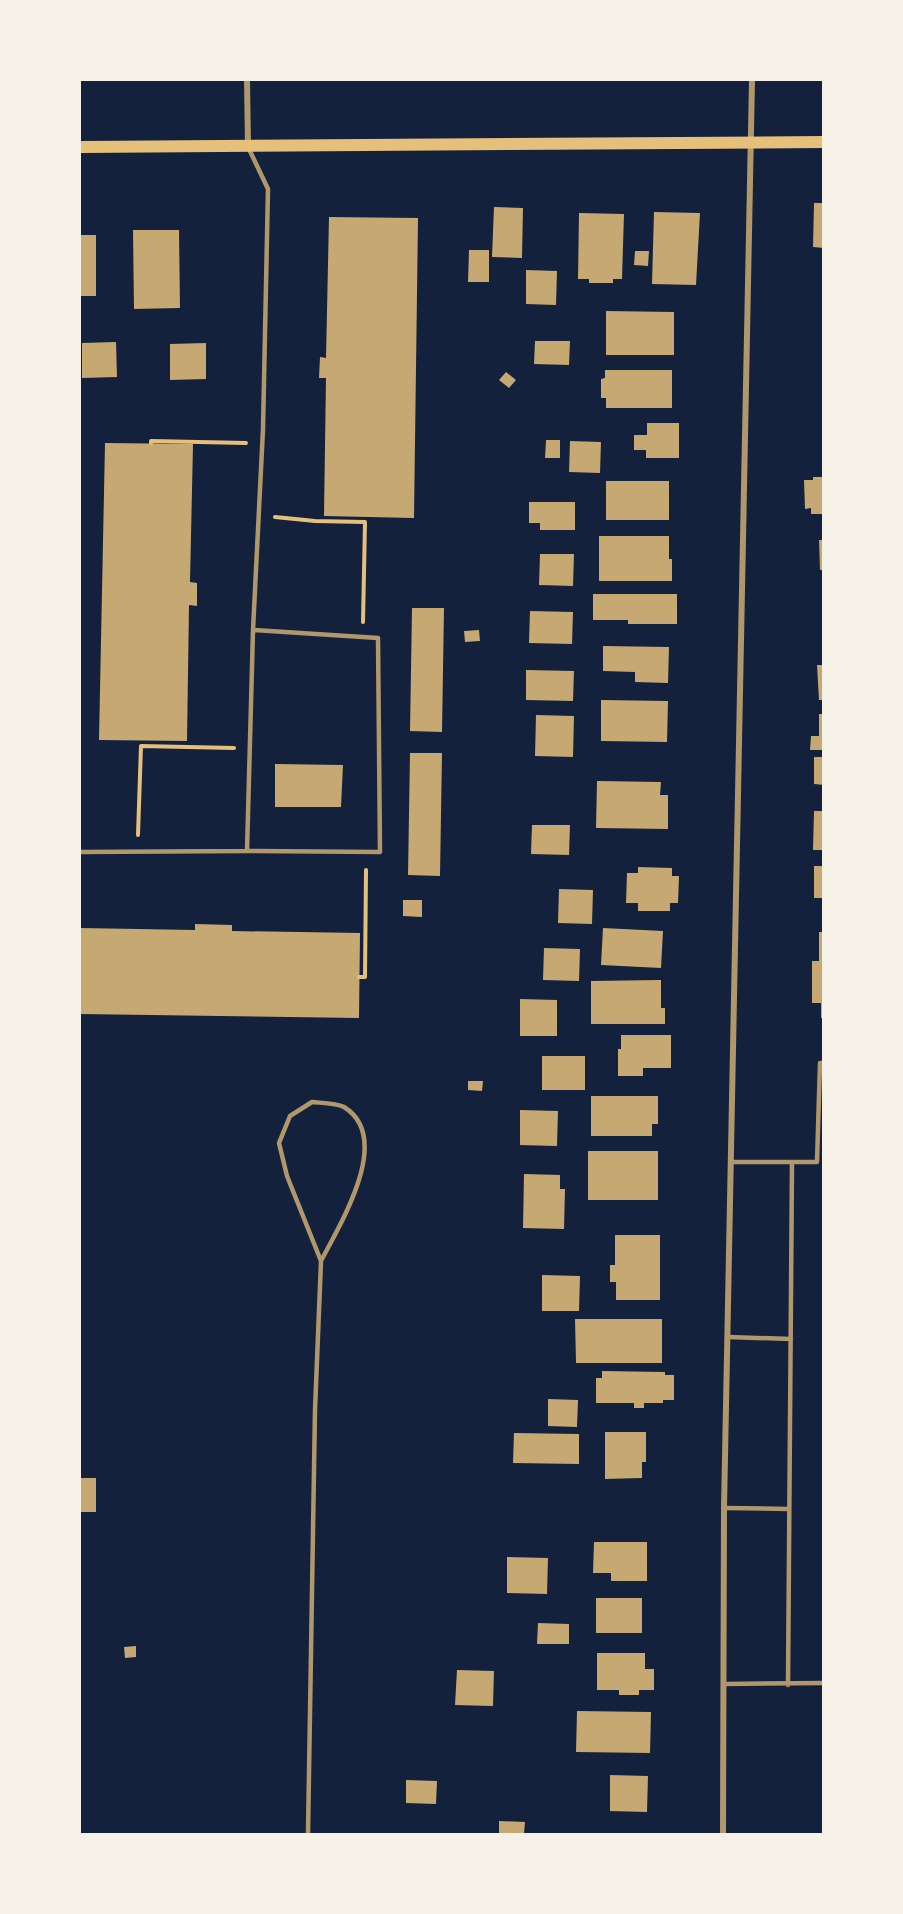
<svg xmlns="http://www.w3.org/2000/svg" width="903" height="1914" font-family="Barlow,sans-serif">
	<rect width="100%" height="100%" fill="#14213d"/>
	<path fill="#c6a872" d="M 814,203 L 824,203 L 824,248 L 813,247 Z
		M 494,207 L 523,208 L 522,258 L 492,257 Z
		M 654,212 L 700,213 L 696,285 L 652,284 Z
		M 579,213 L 624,214 L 622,279 L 613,279 L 613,283 L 589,283 L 589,279 L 578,279 Z
		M 329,217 L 418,218 L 414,518 L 324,516 L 326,378 L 319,378 L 320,357 L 326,358 Z
		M 133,230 L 179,230 L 180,308 L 134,309 Z
		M 80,235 L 96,235 L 96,296 L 80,296 Z
		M 469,250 L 489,250 L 489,282 L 468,282 Z
		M 635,251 L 649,251 L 648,266 L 634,265 Z
		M 526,270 L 557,271 L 556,305 L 526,304 Z
		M 606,311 L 674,312 L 674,355 L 606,355 Z
		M 535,341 L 570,341 L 569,365 L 534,364 Z
		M 116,342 L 117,377 L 82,378 L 82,343 Z
		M 206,343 L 206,379 L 170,380 L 170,344 Z
		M 605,370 L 672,370 L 672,408 L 606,408 L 606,398 L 601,398 L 601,379 L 605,378 Z
		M 506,372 L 516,380 L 509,388 L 499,380 Z
		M 647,423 L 679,423 L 679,458 L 646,458 L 646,450 L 634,450 L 634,435 L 647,435 Z
		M 546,440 L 560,440 L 560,458 L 545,458 Z
		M 570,441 L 601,442 L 600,473 L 569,472 Z
		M 105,443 L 193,444 L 190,582 L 197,583 L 197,606 L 189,605 L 187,741 L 99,740 Z
		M 813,477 L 824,477 L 824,514 L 811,514 L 811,508 L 805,509 L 804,480 L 813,480 Z
		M 606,481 L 669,481 L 669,520 L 606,520 Z
		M 529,502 L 575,502 L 575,530 L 540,530 L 540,523 L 529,523 Z
		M 599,536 L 669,536 L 669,559 L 672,559 L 672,581 L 599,581 Z
		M 819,540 L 824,540 L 824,570 L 820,570 Z
		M 540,554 L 574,554 L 573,586 L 539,585 Z
		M 593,594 L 677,594 L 677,624 L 628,624 L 628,620 L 593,620 Z
		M 412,608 L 444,608 L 442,732 L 410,731 Z
		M 530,611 L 573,612 L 572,644 L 529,643 Z
		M 479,630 L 480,641 L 465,642 L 464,631 Z
		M 603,646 L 669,647 L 668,683 L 635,682 L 635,672 L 603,671 Z
		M 817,665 L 824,665 L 824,700 L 819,700 Z
		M 526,670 L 574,671 L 573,701 L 526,700 Z
		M 601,700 L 668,701 L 667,742 L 601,741 Z
		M 819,714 L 824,714 L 824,750 L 810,750 L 811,736 L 819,736 Z
		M 536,715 L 574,716 L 573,757 L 535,756 Z
		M 410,753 L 442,753 L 440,876 L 408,875 Z
		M 814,757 L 824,757 L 824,785 L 814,784 Z
		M 275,764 L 343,765 L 341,807 L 275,807 Z
		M 597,781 L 661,782 L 660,795 L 668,795 L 668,829 L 596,828 Z
		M 814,811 L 824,811 L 824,850 L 813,850 Z
		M 532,825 L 570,825 L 569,855 L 531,854 Z
		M 814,866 L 824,866 L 824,898 L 814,898 Z
		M 638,867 L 672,868 L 672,876 L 679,876 L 678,903 L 670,903 L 670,911 L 638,911 L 638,903 L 626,903 L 627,873 L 638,873 Z
		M 559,889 L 593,890 L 592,924 L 558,923 Z
		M 403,900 L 422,900 L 422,917 L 403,916 Z
		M 195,924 L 232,925 L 232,931 L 360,933 L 359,1018 L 80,1014 L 80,928 L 195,930 Z
		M 603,928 L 663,931 L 661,968 L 601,965 Z
		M 819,932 L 824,932 L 824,1018 L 821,1018 L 821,1003 L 812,1003 L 812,961 L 819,961 Z
		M 544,948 L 580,949 L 579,981 L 543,980 Z
		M 661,980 L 661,1008 L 665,1008 L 665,1024 L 591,1024 L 591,981 Z
		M 520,999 L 557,1000 L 557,1036 L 520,1036 Z
		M 621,1035 L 671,1035 L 671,1068 L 643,1068 L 643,1076 L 618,1076 L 618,1049 L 621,1049 Z
		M 542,1056 L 585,1056 L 585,1090 L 542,1090 Z
		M 468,1081 L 483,1081 L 482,1091 L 468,1090 Z
		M 591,1096 L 658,1096 L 658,1124 L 652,1124 L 652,1136 L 591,1136 Z
		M 520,1110 L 558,1111 L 557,1146 L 520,1145 Z
		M 588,1151 L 658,1151 L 658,1200 L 588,1200 Z
		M 524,1174 L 560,1175 L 560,1189 L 565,1189 L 564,1229 L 523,1228 Z
		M 615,1235 L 660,1235 L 660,1300 L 616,1300 L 616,1282 L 610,1282 L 610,1265 L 615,1265 Z
		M 542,1275 L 580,1276 L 579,1311 L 542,1311 Z
		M 575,1319 L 662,1319 L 662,1363 L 576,1363 Z
		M 602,1371 L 665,1372 L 665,1375 L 674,1375 L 674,1400 L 663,1400 L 663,1403 L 644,1403 L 644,1408 L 634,1408 L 634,1403 L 596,1403 L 596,1378 L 602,1378 Z
		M 548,1399 L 578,1400 L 577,1427 L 548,1426 Z
		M 605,1432 L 646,1432 L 646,1462 L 642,1462 L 642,1478 L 605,1479 Z
		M 514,1433 L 579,1434 L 579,1464 L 513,1463 Z
		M 80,1478 L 96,1478 L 96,1512 L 80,1512 Z
		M 594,1542 L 647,1542 L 647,1581 L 611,1581 L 611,1573 L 593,1573 Z
		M 507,1557 L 548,1558 L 547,1594 L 507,1593 Z
		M 596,1598 L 642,1598 L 642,1633 L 596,1633 Z
		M 538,1623 L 569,1624 L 569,1644 L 537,1644 Z
		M 136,1646 L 136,1657 L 125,1658 L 124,1647 Z
		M 597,1653 L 645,1653 L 645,1669 L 654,1669 L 654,1690 L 639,1690 L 639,1695 L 619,1695 L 619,1690 L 597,1690 Z
		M 457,1670 L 494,1671 L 493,1706 L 455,1705 Z
		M 577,1711 L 651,1712 L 650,1753 L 576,1752 Z
		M 610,1775 L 648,1776 L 647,1812 L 610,1811 Z
		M 406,1780 L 437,1781 L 436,1804 L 406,1803 Z
		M 499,1821 L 525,1822 L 524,1834 L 499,1834 Z"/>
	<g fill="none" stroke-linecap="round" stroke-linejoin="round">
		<path stroke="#e5c07b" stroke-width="4" d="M 151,443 L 151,441 L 246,443
			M 275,517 L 315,521 L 365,522 L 363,622
			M 138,835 L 141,746 L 234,748
			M 359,977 L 365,977 L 366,870"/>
		<path stroke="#b1986c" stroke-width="4.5" d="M 247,851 L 380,852 L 378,638 L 253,630
			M 80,852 L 247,851 L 253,630 L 263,429 L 268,189 L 249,149
			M 731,1162 L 817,1162 L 820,1063 L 824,1063
			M 728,1337 L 791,1339
			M 724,1508 L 789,1509
			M 724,1684 L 824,1683
			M 788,1685 L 792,1162
			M 308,1834 L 315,1410 L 321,1261 L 287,1176 L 279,1143 L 290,1116 L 312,1102 C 321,1103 336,1103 344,1107 C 394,1138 340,1224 321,1261"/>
		<path stroke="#b1986c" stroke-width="6" d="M 247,80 L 248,146
			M 723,1834 L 724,1508 L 752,80"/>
		<path stroke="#e5c07b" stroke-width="12" d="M 80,147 L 824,142"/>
	</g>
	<rect width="903" height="1914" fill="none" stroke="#f6f1e7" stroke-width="162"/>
</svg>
